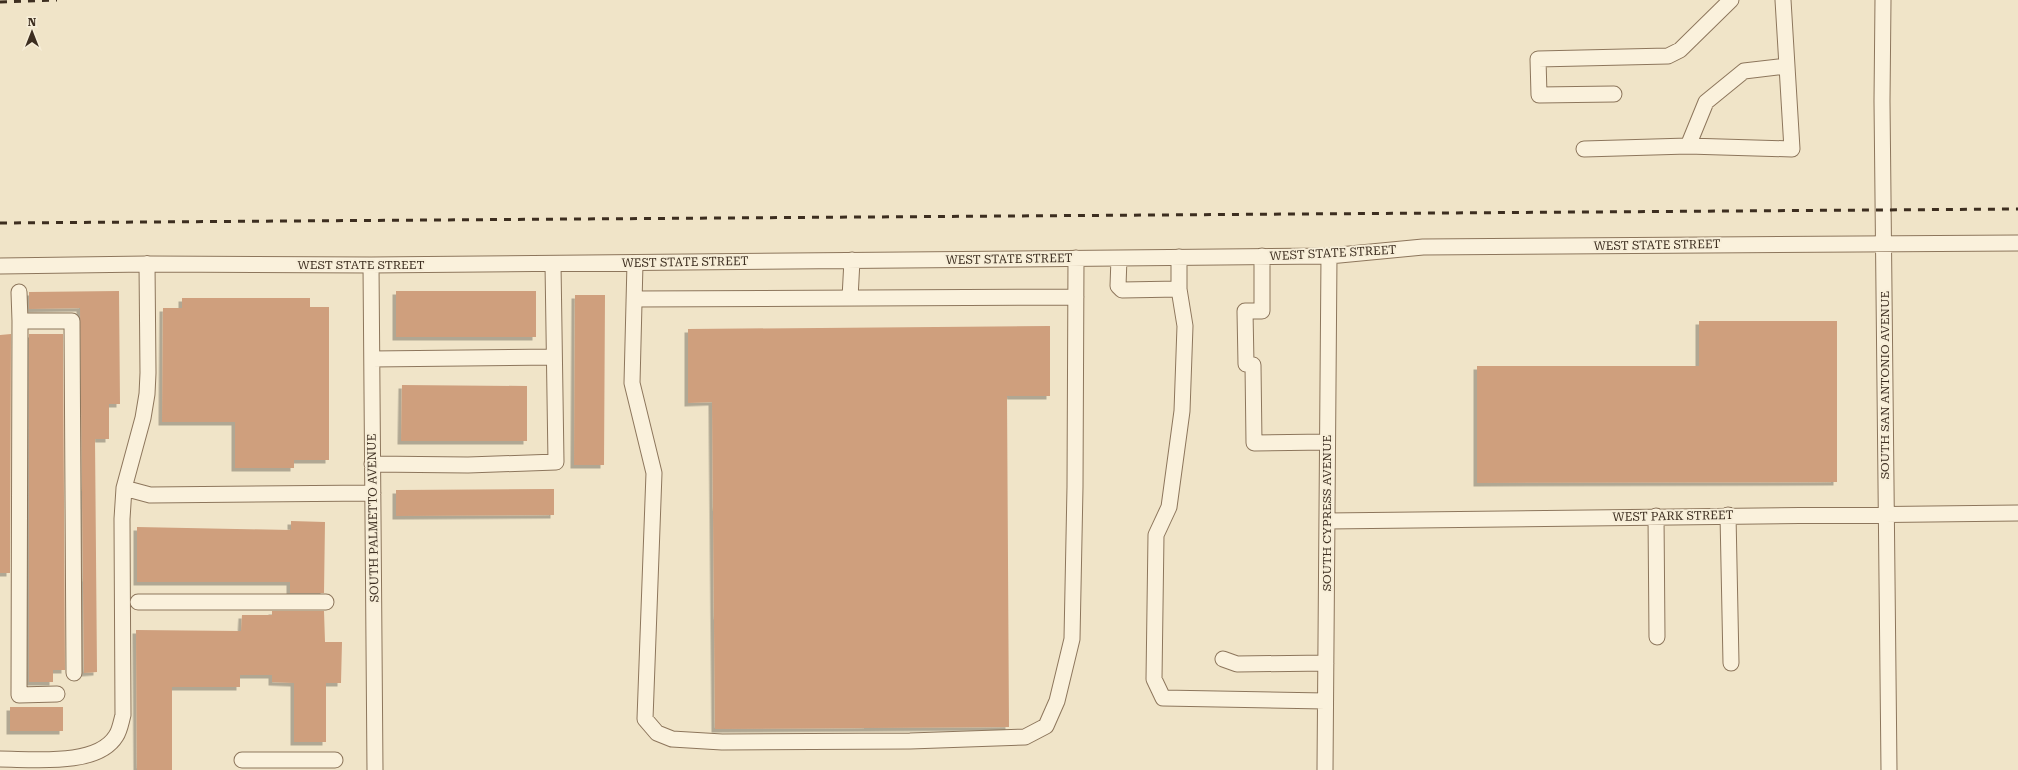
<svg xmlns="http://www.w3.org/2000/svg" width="2018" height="770" font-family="'Roboto Serif',serif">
	<defs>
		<filter id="shadow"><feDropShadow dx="-3.5" dy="3.5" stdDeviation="0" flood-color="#0004"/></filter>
	</defs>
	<rect width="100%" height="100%" fill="#f0e4c8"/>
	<path fill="#cf9f7d" filter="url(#shadow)" d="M 119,291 L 120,404 L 109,404 L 109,439 L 95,439 L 97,672 L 84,673 L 80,308 L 29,309 L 29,292 Z
		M 396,291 L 536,291 L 536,337 L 396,337 Z
		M 575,295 L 605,295 L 604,465 L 574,465 Z
		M 182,298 L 310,298 L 310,307 L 329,307 L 329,460 L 294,460 L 294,468 L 235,468 L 235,422 L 162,422 L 163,308 L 182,308 Z
		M 1699,321 L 1837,321 L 1837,482 L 1477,483 L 1477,366 L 1699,366 Z
		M 1050,326 L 1050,396 L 1007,396 L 1009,727 L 715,729 L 712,402 L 688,403 L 688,329 Z
		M 11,334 L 10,573 L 0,573 L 0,335 Z
		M 29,334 L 63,334 L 65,670 L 53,670 L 53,682 L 29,682 Z
		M 402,385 L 527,386 L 527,441 L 401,441 Z
		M 554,489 L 554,515 L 396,516 L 396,490 Z
		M 291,521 L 325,522 L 324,593 L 290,593 L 290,582 L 137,582 L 137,527 L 291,530 Z
		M 272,611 L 324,611 L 325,642 L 342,642 L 341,683 L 326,683 L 326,742 L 294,742 L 294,683 L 272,682 L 272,675 L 240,675 L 240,687 L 172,687 L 172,770 L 137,770 L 136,630 L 241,631 L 242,615 L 272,615 Z
		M 10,707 L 63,707 L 63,731 L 10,731 Z"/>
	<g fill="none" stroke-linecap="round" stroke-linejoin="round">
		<g stroke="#8d765c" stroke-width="17">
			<path id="minor" d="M 1883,0 L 1882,101 L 1889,770
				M 1614,94 L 1539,95 L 1538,59 L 1668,56 L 1680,50 L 1731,0
				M 1688,146 L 1706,102 L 1744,71 L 1786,66
				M 1584,149 L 1688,146 L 1792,149 L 1783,0
				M 1262,256 L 1262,311 L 1245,311 L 1246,364 L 1253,365 L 1254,443 L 1327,442
				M 1119,258 L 1118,286 L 1122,290 L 1179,289 L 1179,257
				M 635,263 L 632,383 L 654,473 L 645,719 L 657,733 L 672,739 L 722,742 L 910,741 L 1025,737 L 1046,726 L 1057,701 L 1072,639 L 1075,487 L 1076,258
				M 371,265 L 375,770
				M 0,266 L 147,264 L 371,265 L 1329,256 L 1423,247 L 2018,243
				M 1179,289 L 1185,326 L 1182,411 L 1169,507 L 1156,535 L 1154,679 L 1163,698 L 1325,701
				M 19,292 L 20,321
				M 850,298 L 852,260
				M 634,299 L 1076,297
				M 372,359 L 554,357
				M 372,464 L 468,465 L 556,462 L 553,264
				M 124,488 L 150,495 L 373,493
				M 1728,515 L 1731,663
				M 1656,516 L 1657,637
				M 1327,521 L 2018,513
				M 138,602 L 326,602
				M 1223,659 L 1237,664 L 1326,663
				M 57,694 L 19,695 L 20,321 L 72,321 L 74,673
				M 0,759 C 32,759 97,767 116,736 C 120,730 121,722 123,715 L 122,519 L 124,488 L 143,418 L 147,394 L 148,373 L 147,264
				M 242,760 L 335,760
				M 1325,770 L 1329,256"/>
		</g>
		<use href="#minor" stroke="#faf1dc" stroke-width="15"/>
		<path stroke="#3d2e20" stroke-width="3" stroke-dasharray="7 7" stroke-linecap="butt" d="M 0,2 L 57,0
			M 0,223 L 2018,209"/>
	</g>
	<g text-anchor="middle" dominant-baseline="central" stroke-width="4" stroke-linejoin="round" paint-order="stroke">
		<g font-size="12" fill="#3d2e20" stroke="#f7eed8">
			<text transform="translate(1657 245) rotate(-1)">WEST STATE STREET</text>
			<text transform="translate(1333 253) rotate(-3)">WEST STATE STREET</text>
			<text transform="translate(1009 259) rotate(-1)">WEST STATE STREET</text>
			<text transform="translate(685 262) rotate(-1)">WEST STATE STREET</text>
			<text x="361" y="265">WEST STATE STREET</text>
			<text transform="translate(1885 385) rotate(-90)">SOUTH SAN ANTONIO AVENUE</text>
			<text transform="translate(1327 513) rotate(-90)">SOUTH CYPRESS AVENUE</text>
			<text transform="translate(1673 516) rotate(-1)">WEST PARK STREET</text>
			<text transform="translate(373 518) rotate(-91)">SOUTH PALMETTO AVENUE</text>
		</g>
	</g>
	<g transform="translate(32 32)" stroke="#f7eed8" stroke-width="3" paint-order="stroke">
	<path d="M0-3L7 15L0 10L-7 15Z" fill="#3d2e20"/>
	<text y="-6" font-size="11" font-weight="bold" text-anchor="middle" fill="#3d2e20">N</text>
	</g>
</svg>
